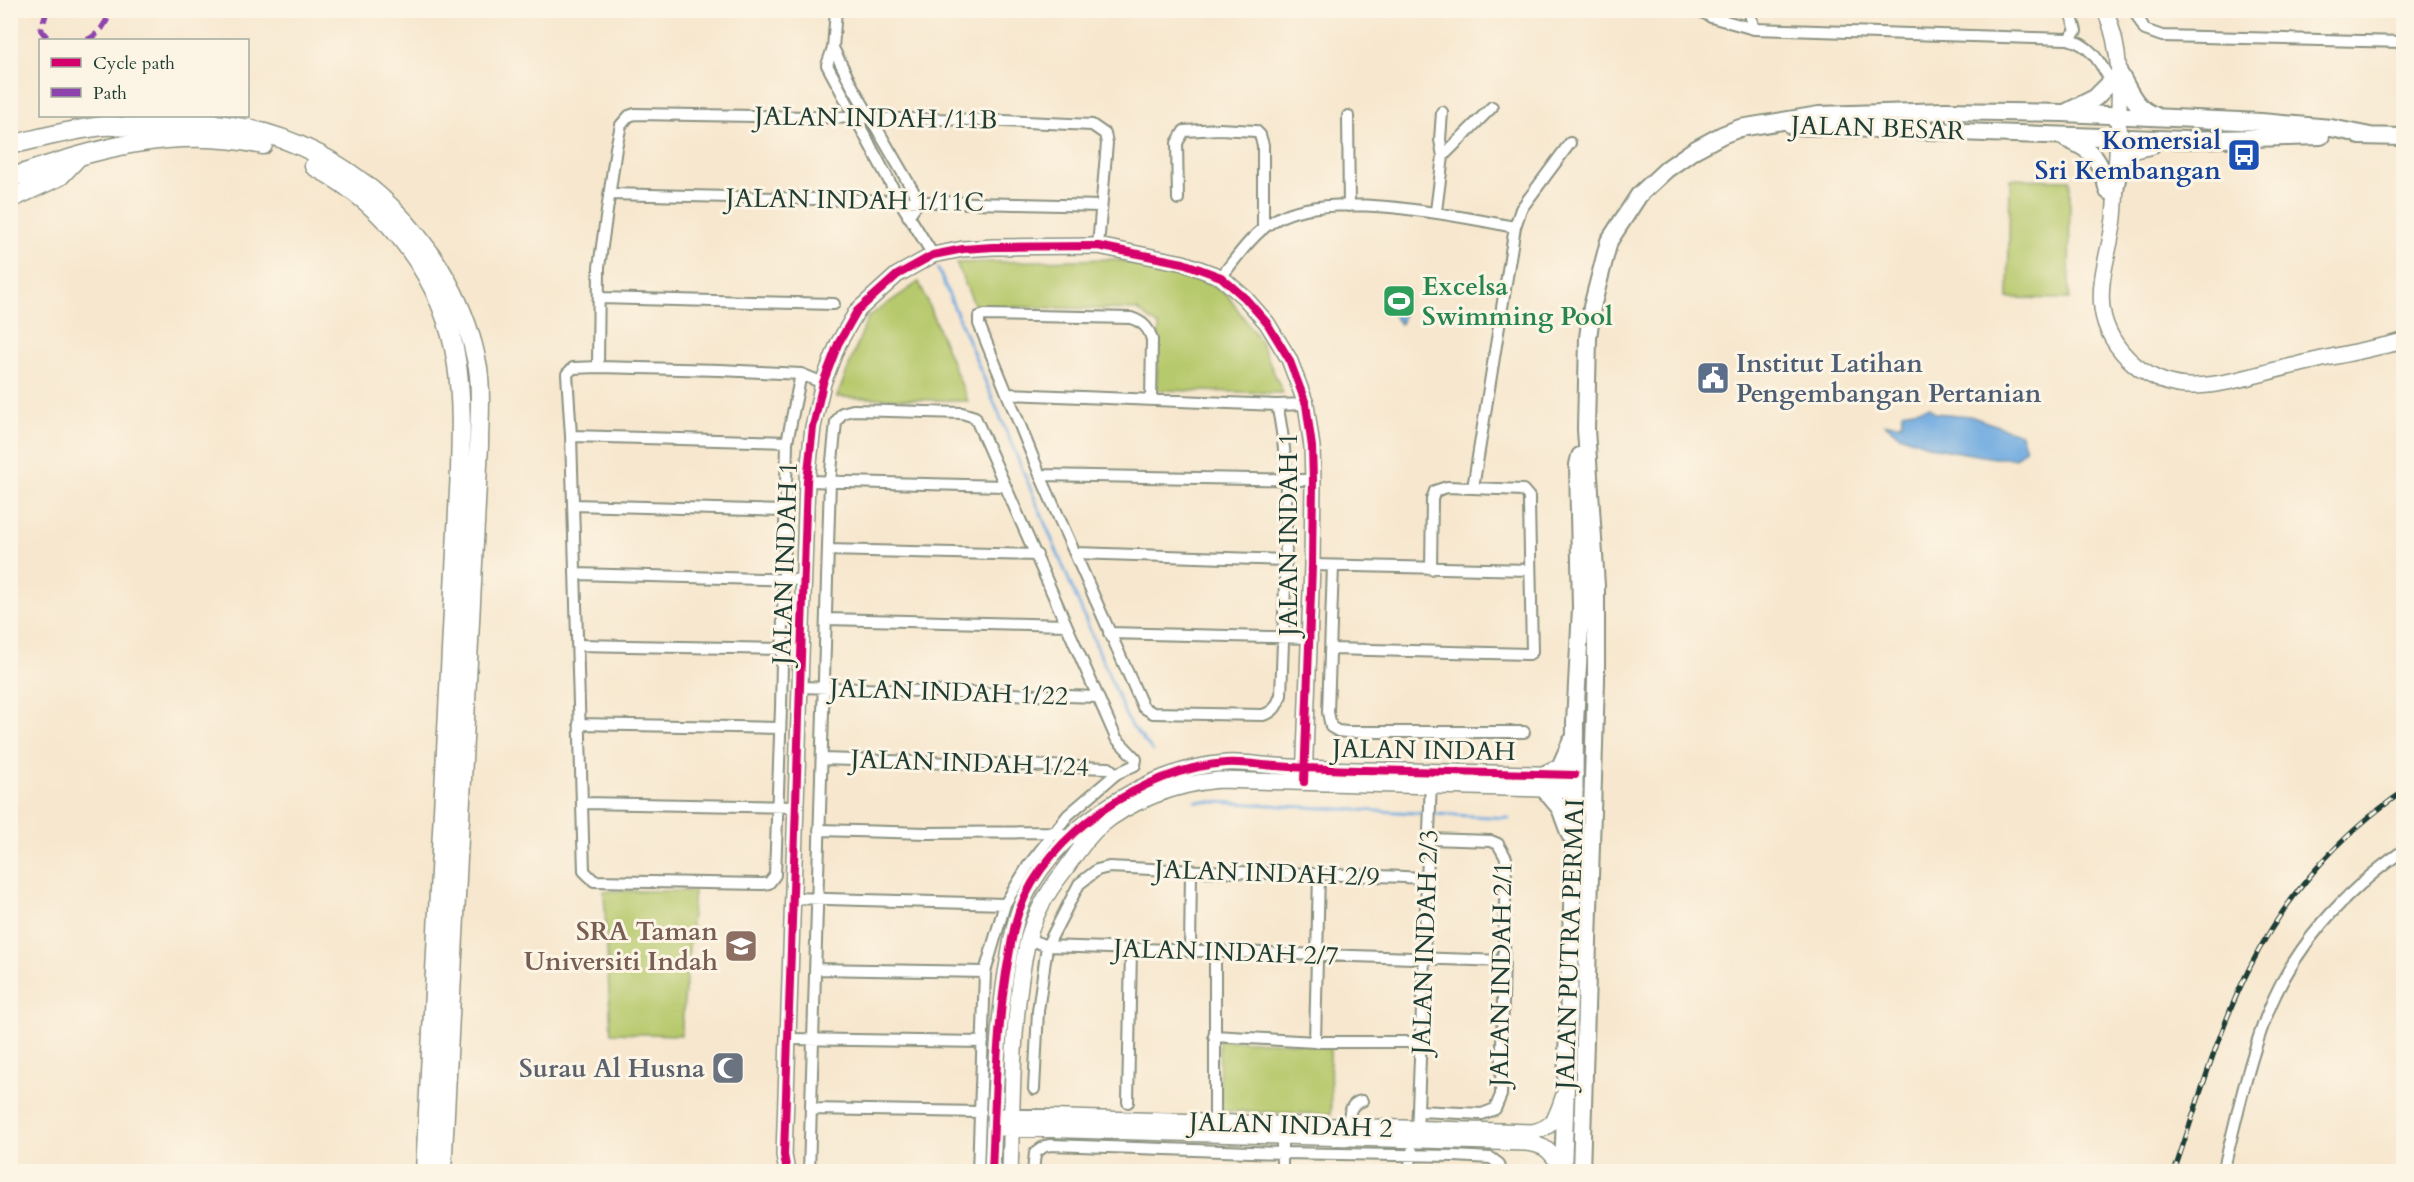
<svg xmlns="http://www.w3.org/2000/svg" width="2414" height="1182" font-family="Cardo,serif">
	<rect width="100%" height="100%" fill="#fcf5e5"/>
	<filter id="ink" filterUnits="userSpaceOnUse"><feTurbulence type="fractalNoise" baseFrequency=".0167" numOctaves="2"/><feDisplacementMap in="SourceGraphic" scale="12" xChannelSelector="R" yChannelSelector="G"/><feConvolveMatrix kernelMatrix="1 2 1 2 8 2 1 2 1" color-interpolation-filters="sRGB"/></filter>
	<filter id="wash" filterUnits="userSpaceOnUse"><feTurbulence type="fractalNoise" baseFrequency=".008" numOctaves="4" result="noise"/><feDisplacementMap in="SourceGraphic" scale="24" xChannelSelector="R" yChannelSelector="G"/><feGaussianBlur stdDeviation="1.35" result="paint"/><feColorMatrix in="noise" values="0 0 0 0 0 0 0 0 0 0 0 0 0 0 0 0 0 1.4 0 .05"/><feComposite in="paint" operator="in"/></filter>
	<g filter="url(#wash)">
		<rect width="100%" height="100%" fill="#f7e7ce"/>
		<path fill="#b7c96d" stroke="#6b8350" stroke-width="1.5" d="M 2010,179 L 2070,180 L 2069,299 L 2008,298 Z
			M 1112,259 L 1187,274 L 1226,293 L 1260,341 L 1283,393 L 1156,390 L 1159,326 L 1137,310 L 975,306 L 956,263 Z
			M 919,282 L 968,401 L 837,397 L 868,317 Z
			M 604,891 L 694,891 L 681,1035 L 611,1033 Z
			M 1219,1040 L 1330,1044 L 1331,1114 L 1220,1111 Z"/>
		<path fill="#6faae0" stroke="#47748a" stroke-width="1.5" d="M 1394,288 L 1408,290 L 1402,322 L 1400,324 L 1391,312 Z
			M 1929,407 L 1935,413 L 1970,416 L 2021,434 L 2026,448 L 2015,458 L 1994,458 L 1936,448 L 1899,435 L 1885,424 L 1902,424 L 1903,412 Z"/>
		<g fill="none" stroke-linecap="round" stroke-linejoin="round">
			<path stroke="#6faae0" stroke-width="3" d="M 938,269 L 1129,723 L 1153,751
				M 1195,801 L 1509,818"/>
		</g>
	</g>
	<g filter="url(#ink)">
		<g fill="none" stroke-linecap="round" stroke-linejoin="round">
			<g stroke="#8b9281" stroke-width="14">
				<path id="street" d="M 836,10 L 833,48 L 827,65 L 901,203 L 933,255
					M 1699,10 L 1711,17 L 1754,29 L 2068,39 C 2090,45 2098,59 2109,78
					M 1749,10 L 1754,29
					M 2134,10 L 2145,30 L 2162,36 L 2404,42
					M 2068,39 L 2076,31 L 2070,10
					M 833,48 L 851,84 L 919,201 L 908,216
					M 1348,116 L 1349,206
					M 1443,156 L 1492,107
					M 609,194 L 1101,206
					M 1178,199 L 1177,143 L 1184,131 L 1219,129 L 1256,131 L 1260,135 L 1263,145 L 1263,229
					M 1436,211 L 1443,156 L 1440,140 L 1442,112
					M 1221,277 C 1237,257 1253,233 1275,220 C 1326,188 1457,216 1515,227
					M 599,298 L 834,304
					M 598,367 L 599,267 L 616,148 L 621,125 L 629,116 L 635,114 L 982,120 L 1092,125 L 1105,134 L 1107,143 L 1098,246
					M 801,374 L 787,442 L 781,708 L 775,875 L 769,883 L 763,884 L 594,881 L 584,871 L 571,436 L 567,374 L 573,368 L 598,367 L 720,370 L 801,374 L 823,383
					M 1008,394 L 1277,405 L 1306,404
					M 1151,399 L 1152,340 C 1149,328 1143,322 1131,318 L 985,315 L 979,317 L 979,324 L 1040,475 L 1143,707 L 1153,713 L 1263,715 C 1274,712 1277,706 1281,695 C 1283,644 1285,594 1286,543 C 1286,494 1288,453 1277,405
					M 571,436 L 787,442
					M 1040,475 L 1313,480
					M 807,481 L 1004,486
					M 1473,488 L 1515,227 L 1521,209 L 1570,143
					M 573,505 L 785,511
					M 828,550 L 1037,555
					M 1076,553 L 1285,560
					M 1312,565 L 1530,570
					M 1333,566 L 1328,712 L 1331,727 L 1338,731 L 1347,732 L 1524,732
					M 575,574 L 804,580
					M 827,619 L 1066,625
					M 1109,633 L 1309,638
					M 577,645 L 782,649
					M 1331,649 L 1529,654 L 1532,652 L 1529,503 L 1529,497 L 1523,490 L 1447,487 L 1435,491 L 1432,499 L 1431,569
					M 801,687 L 1097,697
					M 579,724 L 780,728
					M 822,759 L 1109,768 L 1116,774
					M 582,803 L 796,807
					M 819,830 L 927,833 L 1054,832 L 1075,839
					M 792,898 L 1005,904
					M 1028,939 L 1047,946 L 1504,961
					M 1190,952 L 1191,872
					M 1215,952 L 1215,1128
					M 815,969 L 985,972
					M 1214,1036 L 1315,1042 L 1422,1042
					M 789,1039 L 983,1042
					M 1315,1042 L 1319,873
					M 1034,1089 L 1038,1011 L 1047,946 L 1079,884 L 1097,870 L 1109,867 C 1214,873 1320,873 1426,878
					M 1128,1102 L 1131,950
					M 811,1109 L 981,1112
					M 1419,1111 L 1482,1114 L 1495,1109 L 1501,1095 L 1506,858 L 1498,844 L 1491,841 L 1429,839
					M 1348,1127 C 1349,1116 1349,1103 1362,1101
					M 1282,1130 L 1282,1172
					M 1417,1134 L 1431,781
					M 809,1172 L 830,481 L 836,422 L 842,413 L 853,410 L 962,413 L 975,417 L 1116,738 L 1136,759 L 1135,765 L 1116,774 L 1068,815 L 1028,866 L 1005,904 L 985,972 L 978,1172
					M 1033,1172 L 1035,1153 L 1045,1146 L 1051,1145 L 1282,1153 L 1454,1156 L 1491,1158 L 1499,1164 L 1501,1172
					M 1409,1172 L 1412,1151
					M 2223,1172 C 2236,1120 2247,1067 2266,1017 C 2292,948 2344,892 2404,850"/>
			</g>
			<g stroke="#8b9281" stroke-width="18">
				<path id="secondary" d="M 2105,10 C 2125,55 2119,107 2117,154 C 2116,175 2116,197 2114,218 C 2111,248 2098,277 2102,308 C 2107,351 2151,388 2194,386 C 2229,385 2263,372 2297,365 C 2332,356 2368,350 2404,341
					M 1004,1116 L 1532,1132 C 1556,1127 1556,1116 1564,1095
					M 1003,1128 L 1526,1143 C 1548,1145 1551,1153 1563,1170
					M 787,1172 L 784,1155 L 807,481 L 813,427 L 823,383 L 838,344 L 857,311 L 897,275 L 933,255 L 963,249 L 993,247 L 1098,246 L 1183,263 L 1221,277 L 1245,298 L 1267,323 L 1289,359 L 1306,404 L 1312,447 L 1313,480 L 1312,565 L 1304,782
					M 992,1172 C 995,1105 996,1039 1006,973 C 1010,952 1012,931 1019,911 C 1046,834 1146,768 1226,763 C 1243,762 1260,765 1276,766 C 1306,768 1336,770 1366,770 C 1436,772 1505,773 1575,775
					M 1010,1172 C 1013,1095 1011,1015 1028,940 C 1034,915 1048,891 1064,871 C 1074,857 1085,840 1098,828 C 1130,800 1177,784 1219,780 L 1575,790"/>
			</g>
			<g stroke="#8b9281" stroke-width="20">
				<path id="primary" d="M 2119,73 C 2130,91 2134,108 2156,116
					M 2067,112 L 2095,98 L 2109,84
					M 1792,126 L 2185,140 L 2321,136
					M 2359,136 L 2404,137
					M 2066,139 C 2095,150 2101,162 2108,191
					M 2115,190 C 2122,156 2115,152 2151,146
					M 1545,774 L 1560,767 L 1571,742
					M 1544,789 L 1560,808 L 1570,835
					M 1563,1172 L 1574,850 L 1575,723 L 1581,608 L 1578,465 L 1580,456
					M 1581,1172 L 1596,680 L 1596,586 L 1586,429 L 1588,338 L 1592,307 L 1609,241 L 1639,195 L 1667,169 L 1694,150 L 1722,135 L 1740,128 L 1819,115 L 1946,111 L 2063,113 L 2261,122 L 2331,128 L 2370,136"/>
			</g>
			<g stroke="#8b9281" stroke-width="21">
				<path id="highway" d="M 10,145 C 41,138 73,129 104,126 C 116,125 128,128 140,127 C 171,124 200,121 231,126 C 352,143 457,248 478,368 C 482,393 479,420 479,445 L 442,1172
					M 314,166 C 389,206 445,280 457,365 C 462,400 461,435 460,470 L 425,1172
					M 10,178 C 93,149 176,125 263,145
					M 10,199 L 60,176 L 78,157"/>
			</g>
			<use href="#street" stroke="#fff" stroke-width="10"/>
			<use href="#secondary" stroke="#fff" stroke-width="15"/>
			<use href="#primary" stroke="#fff" stroke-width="16"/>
			<use href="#highway" stroke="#fff" stroke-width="18"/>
			<g stroke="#1f3d34" stroke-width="5">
				<path id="rail" d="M 2174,1172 C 2198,1103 2217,1032 2250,967 C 2285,897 2339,835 2404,791"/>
			</g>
			<use href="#rail" stroke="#fcf5e5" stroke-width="3" stroke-dasharray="9" stroke-linecap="butt"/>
			<path stroke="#8e44ad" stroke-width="6" stroke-dasharray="12 6" stroke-linecap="butt" d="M 47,10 L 41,30 L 49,40
				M 87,40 C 100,35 106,22 112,10"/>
			<g stroke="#fcf5e5" stroke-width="11">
				<path id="cycleway" d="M 787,1172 L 784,1155 L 807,481 L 813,427 L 823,383 L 838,344 L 857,311 L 897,275 L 933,255 L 963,249 L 993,247 L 1098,246 L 1183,263 L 1221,277 L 1245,298 L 1267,323 L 1289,359 L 1306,404 L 1312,447 L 1313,480 L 1312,565 L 1304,782
					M 992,1172 C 995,1105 996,1039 1006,973 C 1010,952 1012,931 1019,911 C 1046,834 1146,768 1226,763 C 1243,762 1260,765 1276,766 C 1306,768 1336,770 1366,770 C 1436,772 1505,773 1575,775"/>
			</g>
			<use href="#cycleway" stroke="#d6006c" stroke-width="8"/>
		</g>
	</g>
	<defs>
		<g id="bus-square" transform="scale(1.725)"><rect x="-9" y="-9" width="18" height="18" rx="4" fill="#1a4fb4" stroke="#fcf5e5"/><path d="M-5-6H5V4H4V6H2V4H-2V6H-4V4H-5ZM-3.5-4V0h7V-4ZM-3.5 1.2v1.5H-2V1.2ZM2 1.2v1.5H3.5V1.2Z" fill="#fff"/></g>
		<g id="stadium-square" transform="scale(1.725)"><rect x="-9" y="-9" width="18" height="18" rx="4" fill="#2e9e5b" stroke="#fcf5e5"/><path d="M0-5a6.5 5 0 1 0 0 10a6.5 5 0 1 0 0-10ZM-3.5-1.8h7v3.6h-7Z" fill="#fff"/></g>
		<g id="civic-square" transform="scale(1.725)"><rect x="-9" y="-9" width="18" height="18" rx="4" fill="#5c6f8a" stroke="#fcf5e5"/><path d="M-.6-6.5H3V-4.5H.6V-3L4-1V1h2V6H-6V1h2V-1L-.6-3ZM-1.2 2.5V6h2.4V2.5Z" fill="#fff"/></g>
		<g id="school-square" transform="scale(1.725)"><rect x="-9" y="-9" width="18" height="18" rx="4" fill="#8d6e63" stroke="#fcf5e5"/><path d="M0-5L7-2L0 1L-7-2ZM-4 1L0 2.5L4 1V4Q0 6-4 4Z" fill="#fff"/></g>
		<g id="mosque-square" transform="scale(1.725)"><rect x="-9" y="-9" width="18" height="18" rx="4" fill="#6b7280" stroke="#fcf5e5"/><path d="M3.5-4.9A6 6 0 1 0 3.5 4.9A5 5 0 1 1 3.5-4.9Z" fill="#fff"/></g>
	</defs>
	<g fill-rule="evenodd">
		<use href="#bus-square" x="2244" y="155"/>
		<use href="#stadium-square" x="1399" y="301"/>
		<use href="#civic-square" x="1713" y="378"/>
		<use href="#school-square" x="741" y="946"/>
		<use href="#mosque-square" x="728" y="1068"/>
	</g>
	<g text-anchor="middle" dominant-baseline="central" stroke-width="6" stroke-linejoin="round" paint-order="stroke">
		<g font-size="26" fill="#1f3d34" stroke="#fcf5e5">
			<text transform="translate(876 118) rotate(1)">JALAN INDAH /11B</text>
			<text transform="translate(1878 128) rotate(2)">JALAN BESAR</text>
			<text transform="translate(855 200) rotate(1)">JALAN INDAH 1/11C</text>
			<text transform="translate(1288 534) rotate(-90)">JALAN INDAH 1</text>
			<text transform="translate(785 563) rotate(-88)">JALAN INDAH 1</text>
			<text transform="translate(949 692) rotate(2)">JALAN INDAH 1/22</text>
			<text transform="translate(1424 750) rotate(1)">JALAN INDAH</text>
			<text transform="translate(970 763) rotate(2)">JALAN INDAH 1/24</text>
			<text transform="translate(1267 873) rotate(2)">JALAN INDAH 2/9</text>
			<text transform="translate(1425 942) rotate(-88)">JALAN INDAH 2/3</text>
			<text transform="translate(1570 944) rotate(-88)">JALAN PUTRA PERMAI</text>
			<text transform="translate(1226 952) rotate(2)">JALAN INDAH 2/7</text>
			<text transform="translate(1501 974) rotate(-89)">JALAN INDAH 2/1</text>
			<text transform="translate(1291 1125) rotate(2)">JALAN INDAH 2</text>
		</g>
		<g font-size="26" font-weight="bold" fill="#164399" stroke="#fcf5e5" text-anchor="end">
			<text x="2221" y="140">Komersial<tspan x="2221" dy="30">Sri Kembangan</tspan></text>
		</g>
		<g font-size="26" font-weight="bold" fill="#27864d" stroke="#fcf5e5" text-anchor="start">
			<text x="1422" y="286">Excelsa<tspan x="1422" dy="30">Swimming Pool</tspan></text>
		</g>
		<g font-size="26" font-weight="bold" fill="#4e5e75" stroke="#fcf5e5" text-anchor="start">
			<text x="1736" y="363">Institut Latihan<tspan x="1736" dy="30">Pengembangan Pertanian</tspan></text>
		</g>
		<g font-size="26" font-weight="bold" fill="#785e54" stroke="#fcf5e5" text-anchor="end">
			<text x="718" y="931">SRA Taman<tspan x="718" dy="30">Universiti Indah</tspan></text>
		</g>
		<g font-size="26" font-weight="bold" fill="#5b616d" stroke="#fcf5e5" text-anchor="end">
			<text x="705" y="1068">Surau Al Husna</text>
		</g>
	</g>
	<rect width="2414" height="1182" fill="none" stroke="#fcf5e5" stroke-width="36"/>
	<rect x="39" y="39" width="210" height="78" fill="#fcf5e5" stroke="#a4ab9e" stroke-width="1.5"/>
	<rect x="51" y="58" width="30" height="9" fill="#d6006c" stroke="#a4ab9e" stroke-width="1.5"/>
	<text x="93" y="69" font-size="18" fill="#1f3d34">Cycle path</text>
	<rect x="51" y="88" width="30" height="9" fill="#8e44ad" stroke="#a4ab9e" stroke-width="1.5"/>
	<text x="93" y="99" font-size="18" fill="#1f3d34">Path</text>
</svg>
